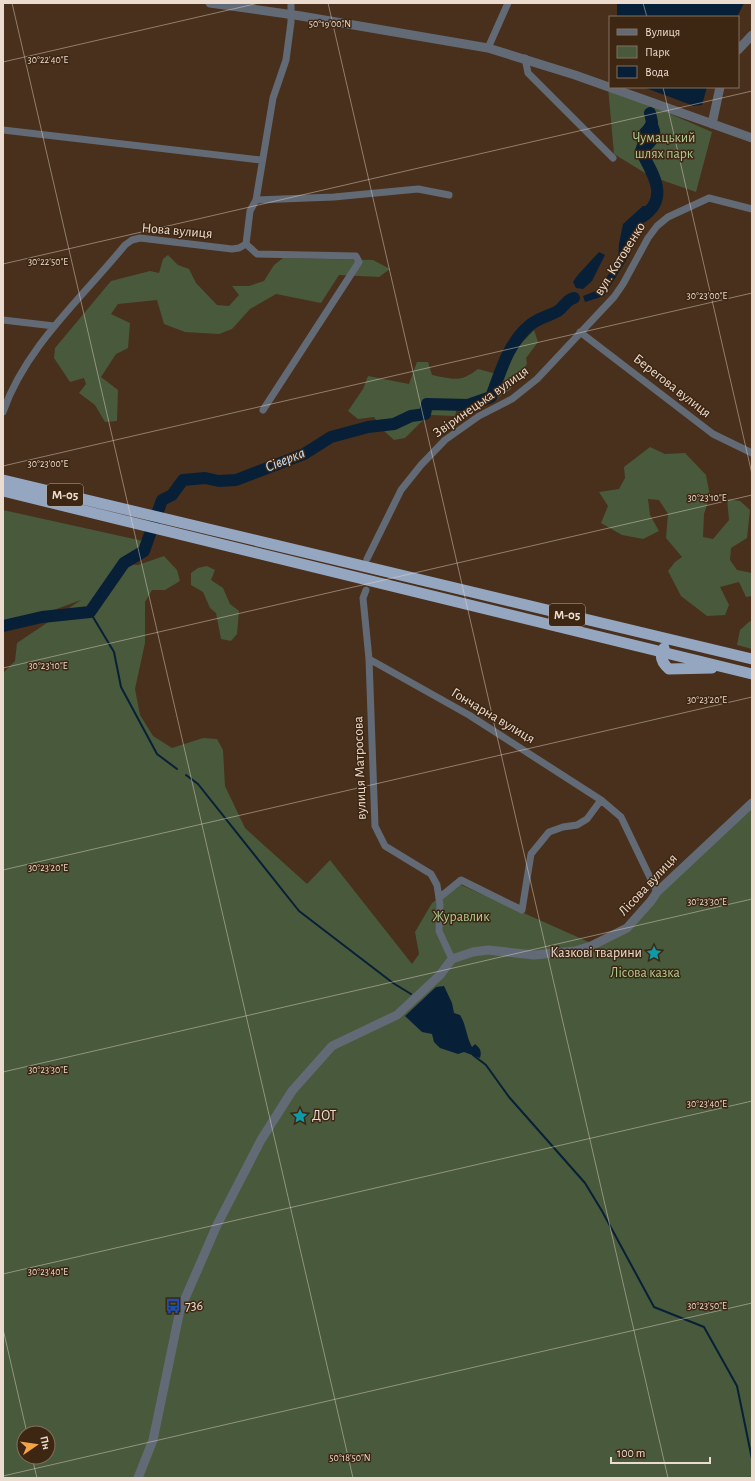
<svg xmlns="http://www.w3.org/2000/svg" width="755" height="1481" font-family="'Alegreya Sans',sans-serif">
	<rect width="100%" height="100%" fill="#48301c"/>
	<path fill="#49593c" fill-rule="evenodd" d="M 608,87 L 712,132 L 696,192 L 650,176 L 614,154 Z
		M 168,255 L 178,265 L 189,269 L 196,283 L 217,305 L 229,306 L 239,295 L 232,286 L 249,286 L 264,281 L 274,265 L 283,258 L 373,260 L 390,269 L 379,277 L 339,275 L 321,303 L 276,294 L 250,309 L 232,329 L 219,334 L 185,332 L 164,324 L 157,300 L 118,304 L 111,314 L 130,323 L 128,348 L 116,354 L 101,377 L 118,390 L 117,421 L 105,422 L 95,405 L 79,393 L 86,384 L 84,378 L 70,382 L 54,358 L 55,348 L 111,281 L 150,271 L 159,273 L 163,259 Z
		M 534,330 L 538,342 L 526,358 L 527,364 L 515,380 L 511,389 L 497,398 L 476,407 L 457,408 L 455,416 L 431,415 L 420,423 L 405,438 L 394,440 L 383,430 L 374,417 L 358,419 L 348,411 L 363,389 L 368,376 L 409,384 L 417,362 L 428,362 L 432,375 C 453,379 460,383 478,369 L 493,373 L 507,368 L 517,348 Z
		M 650,447 L 665,454 L 685,453 L 706,475 L 710,496 L 704,514 L 703,537 L 713,539 L 729,520 L 727,499 L 740,501 L 750,510 L 747,538 L 731,548 L 730,560 L 737,570 L 752,573 L 752,596 L 746,597 L 739,582 L 720,587 L 729,605 L 725,615 L 707,616 L 681,596 L 668,571 L 675,562 L 682,557 L 666,538 L 668,514 L 659,500 L 648,499 L 650,515 L 659,531 L 643,539 L 622,535 L 601,523 L 608,506 L 599,492 L 619,489 L 625,478 L 624,467 Z
		M 3,510 L 143,541 L 144,551 L 127,564 L 138,565 L 164,556 L 177,570 L 180,581 L 165,590 L 152,590 L 145,602 L 145,643 L 135,689 L 140,715 L 153,736 L 172,748 L 203,738 L 217,739 L 223,750 L 225,786 L 245,828 L 307,884 L 330,860 L 412,964 L 419,954 L 415,932 L 432,903 L 459,884 L 591,943 L 607,941 L 752,808 L 752,1478 L 3,1478 L 3,673 L 15,661 L 17,643 L 81,600 L 51,611 L 3,622 ZM 24,1433 L 48,1433 L 48,1457 L 24,1457 Z
		M 207,566 L 215,570 L 211,580 L 223,588 L 230,604 L 239,611 L 237,634 L 231,641 L 221,639 L 216,613 L 210,608 L 203,592 L 191,585 L 191,573 L 198,568 Z
		M 750,621 L 752,623 L 752,649 L 737,645 L 740,630 Z"/>
	<path fill="#072037" d="M 617,3 L 744,3 L 737,17 L 617,17 Z
		M 643,87 L 707,87 L 702,105 L 694,106 Z
		M 647,122 L 657,122 C 663,135 661,139 651,150 L 641,151 C 633,137 637,132 647,122 Z
		M 643,206 L 654,206 L 657,209 L 648,220 L 643,220 L 631,237 L 630,254 L 604,296 L 585,302 L 583,296 L 596,291 L 618,262 L 619,244 L 623,224 Z
		M 599,252 L 605,255 L 592,281 L 583,289 L 576,288 L 573,282 L 577,276 Z
		M 444,986 L 452,1003 L 454,1013 L 460,1015 C 466,1024 466,1036 472,1047 L 475,1044 C 480,1048 482,1051 480,1058 L 464,1052 L 458,1054 L 440,1048 L 434,1042 L 432,1034 L 422,1032 L 405,1016 L 436,987 Z"/>
	<g fill="none" stroke-linecap="round" stroke-linejoin="round">
		<path stroke="#072037" stroke-width="2" d="M 90,612 L 114,652 L 121,687 L 157,754 L 177,769
			M 186,775 L 198,784 L 299,911 L 393,983 L 411,994
			M 473,1055 L 486,1065 L 509,1097 L 585,1183 L 602,1211 L 654,1307 L 704,1327 L 737,1386 L 752,1459"/>
		<path stroke="#072037" stroke-width="12" d="M 642,217 C 671,198 652,173 641,151 L 652,122 L 650,113
			M 3,626 L 42,617 L 90,612 L 124,563 L 144,551 L 162,500 L 172,495 L 183,480 L 205,478 L 219,481 L 236,480 L 304,454 L 331,437 L 368,427 L 394,424 L 411,416 L 425,414 L 427,404 L 468,405 L 491,397 C 501,371 508,343 530,325 C 538,318 549,316 558,311 C 564,307 567,299 574,298"/>
		<path stroke="#626a76" stroke-width="7" d="M 488,48 L 508,3
			M 525,58 L 528,73 L 613,158
			M 3,130 L 261,160
			M 256,200 L 334,197 L 418,189 L 449,195
			M 246,244 L 257,254 L 356,256 L 359,262 L 263,410
			M 3,320 L 54,326
			M 580,332 L 713,434 L 752,453
			M 3,412 C 26,346 82,298 125,245 L 132,240 L 140,238 L 232,249 L 239,248 L 246,244 L 250,211 L 256,200 L 273,98 L 286,60 L 291,22 L 291,3
			M 367,559 L 401,490 L 421,465 L 445,440 L 479,416 L 512,399 L 537,379 L 614,297 L 623,284 L 648,238 L 657,226 L 668,217 L 709,198 L 752,209
			M 366,590 L 363,598 L 369,659 L 375,826 L 385,846 L 431,874 L 437,885 L 440,905 L 439,931 L 452,959
			M 369,659 L 469,715 L 601,800 L 621,817 L 657,892
			M 439,898 L 461,880 L 522,910 L 531,854 L 549,832 L 563,827 L 577,825 L 587,819 L 601,800"/>
		<path stroke="#626a76" stroke-width="9" d="M 210,3 L 301,16 L 488,48 L 575,75 L 752,138
			M 738,50 L 752,35
			M 712,124 L 720,87
			M 138,1478 L 153,1440 L 180,1310 L 217,1225 L 261,1140 L 292,1091 L 332,1046 L 397,1015 L 440,975 L 452,959 L 473,952 L 488,950 L 534,955 L 575,951 L 591,946 L 627,928 L 651,901 L 657,892 L 752,803"/>
		<path stroke="#95a6c0" stroke-width="11" d="M 3,480 L 752,659
			M 3,491 L 752,674
			M 664,648 C 659,656 662,663 669,669 L 712,668"/>
	</g>
	<path fill="none" stroke="#ecdcd0" stroke-width="1" stroke-opacity="0.45" d="M 12,3 L 353,1478M 328,3 L 668,1478M 643,3 L 647,17M 3,62 L 259,3M 663,87 L 752,474M 3,264 L 752,91M 3,466 L 752,293M 3,668 L 752,495M 3,870 L 752,697M 3,1072 L 752,899M 3,1274 L 752,1101M 3,1329 L 27,1433M 32,1457 L 37,1478M 3,1476 L 752,1303"/>
	<defs>
		<g id="sight-bare" transform="scale(1.2)"><path d="M0-6L1.8-2.2L6-1.7L2.9 1.2L3.7 5.4L0 3.3L-3.7 5.4L-2.9 1.2L-6-1.7L-1.8-2.2Z" fill="#0f9aa8" stroke="#3d2612" stroke-width="2.5" paint-order="stroke"/></g>
		<g id="bus-bare" transform="scale(1.2)"><path d="M-5-6H5V4H4V6H2V4H-2V6H-4V4H-5ZM-3.5-4V0h7V-4ZM-3.5 1.2v1.5H-2V1.2ZM2 1.2v1.5H3.5V1.2Z" fill="#1a4fb4" stroke="#3d2612" stroke-width="2.5" paint-order="stroke"/></g>
	</defs>
	<g fill-rule="evenodd">
		<use href="#sight-bare" x="654" y="953"/>
		<use href="#sight-bare" x="300" y="1116"/>
		<use href="#bus-bare" x="173" y="1306"/>
	</g>
	<g text-anchor="middle" dominant-baseline="central" stroke-width="3" stroke-linejoin="round" paint-order="stroke">
		<g fill="#3d2612" stroke="#b8a597" stroke-width="1">
			<rect x="47" y="484" width="36" height="22" rx="3"/>
			<rect x="549" y="604" width="36" height="22" rx="3"/>
		</g>
		<g font-size="13" font-weight="bold" fill="#ecdcd0">
			<text x="65" y="495">М-05</text>
			<text x="567" y="615">М-05</text>
		</g>
		<g font-size="14" fill="#accc94" stroke="#3d2612">
			<text x="664" y="138">Чумацький<tspan x="664" dy="16">шлях парк</tspan></text>
			<text x="461" y="917">Журавлик</text>
			<text x="645" y="973">Лісова казка</text>
		</g>
		<g font-size="14" fill="#ecdcd0" stroke="#3d2612">
			<text transform="translate(177 231) rotate(5)">Нова вулиця</text>
			<text transform="translate(620 259) rotate(-58)">вул. Котовенко</text>
			<text transform="translate(672 386) rotate(38)">Берегова вулиця</text>
			<text transform="translate(481 402) rotate(-35)">Звіринецька вулиця</text>
			<text transform="translate(493 716) rotate(31)">Гончарна вулиця</text>
			<text transform="translate(360 768) rotate(-92)">вулиця Матросова</text>
			<text transform="translate(648 885) rotate(-47)">Лісова вулиця</text>
		</g>
		<g font-size="14" fill="#ecdcd0" stroke="#3d2612" text-anchor="start">
			<text x="642" y="953" text-anchor="end">Казкові тварини</text>
			<text x="312" y="1116">ДОТ</text>
			<text x="185" y="1306">736</text>
		</g>
		<g font-size="15" font-style="italic" fill="#c5e2ff" stroke="#3d2612">
			<text transform="translate(285 460) rotate(-22)">Сіверка</text>
		</g>
	</g>
	<g font-size="10" text-anchor="middle" fill="#ecdcd0" stroke="#3d2612" stroke-width="3" stroke-linejoin="round" paint-order="stroke">
		<text x="330" y="27">50°19'00"N</text>
		<text x="48" y="63">30°22'40"E</text>
		<text x="48" y="265">30°22'50"E</text>
		<text x="707" y="299">30°23'00"E</text>
		<text x="48" y="467">30°23'00"E</text>
		<text x="707" y="501">30°23'10"E</text>
		<text x="48" y="669">30°23'10"E</text>
		<text x="707" y="703">30°23'20"E</text>
		<text x="48" y="871">30°23'20"E</text>
		<text x="707" y="905">30°23'30"E</text>
		<text x="48" y="1073">30°23'30"E</text>
		<text x="707" y="1107">30°23'40"E</text>
		<text x="48" y="1275">30°23'40"E</text>
		<text x="707" y="1309">30°23'50"E</text>
		<text x="350" y="1461">50°18'50"N</text>
	</g>
	<rect width="755" height="1481" fill="none" stroke="#ecdcd0" stroke-width="8"/>
	<rect x="609" y="16" width="130" height="72" fill="#3d2612" stroke="#836f5e"/>
	<rect x="617" y="29" width="20" height="6" fill="#626a76" stroke="#836f5e"/>
	<text x="645" y="36" font-size="12" fill="#ecdcd0">Вулиця</text>
	<rect x="617" y="46" width="20" height="12" fill="#49593c" stroke="#836f5e"/>
	<text x="645" y="56" font-size="12" fill="#ecdcd0">Парк</text>
	<rect x="617" y="66" width="20" height="12" fill="#072037" stroke="#836f5e"/>
	<text x="645" y="76" font-size="12" fill="#ecdcd0">Вода</text>
	<g transform="translate(36 1445) rotate(77)"><circle r="19" fill="#3d2612" stroke="#836f5e"/>
	<path d="M0-3L7 15L0 10L-7 15Z" fill="#f5a346"/>
	<text y="-6" font-size="11" font-weight="bold" text-anchor="middle" fill="#ecdcd0">Пн</text>
	</g>
	<path d="M611 1457v6h99v-6" fill="none" stroke="#ecdcd0" stroke-width="2"/>
	<text x="617" y="1457" font-size="12" fill="#ecdcd0" stroke="#3d2612" stroke-width="3" paint-order="stroke">100 m</text>
</svg>
